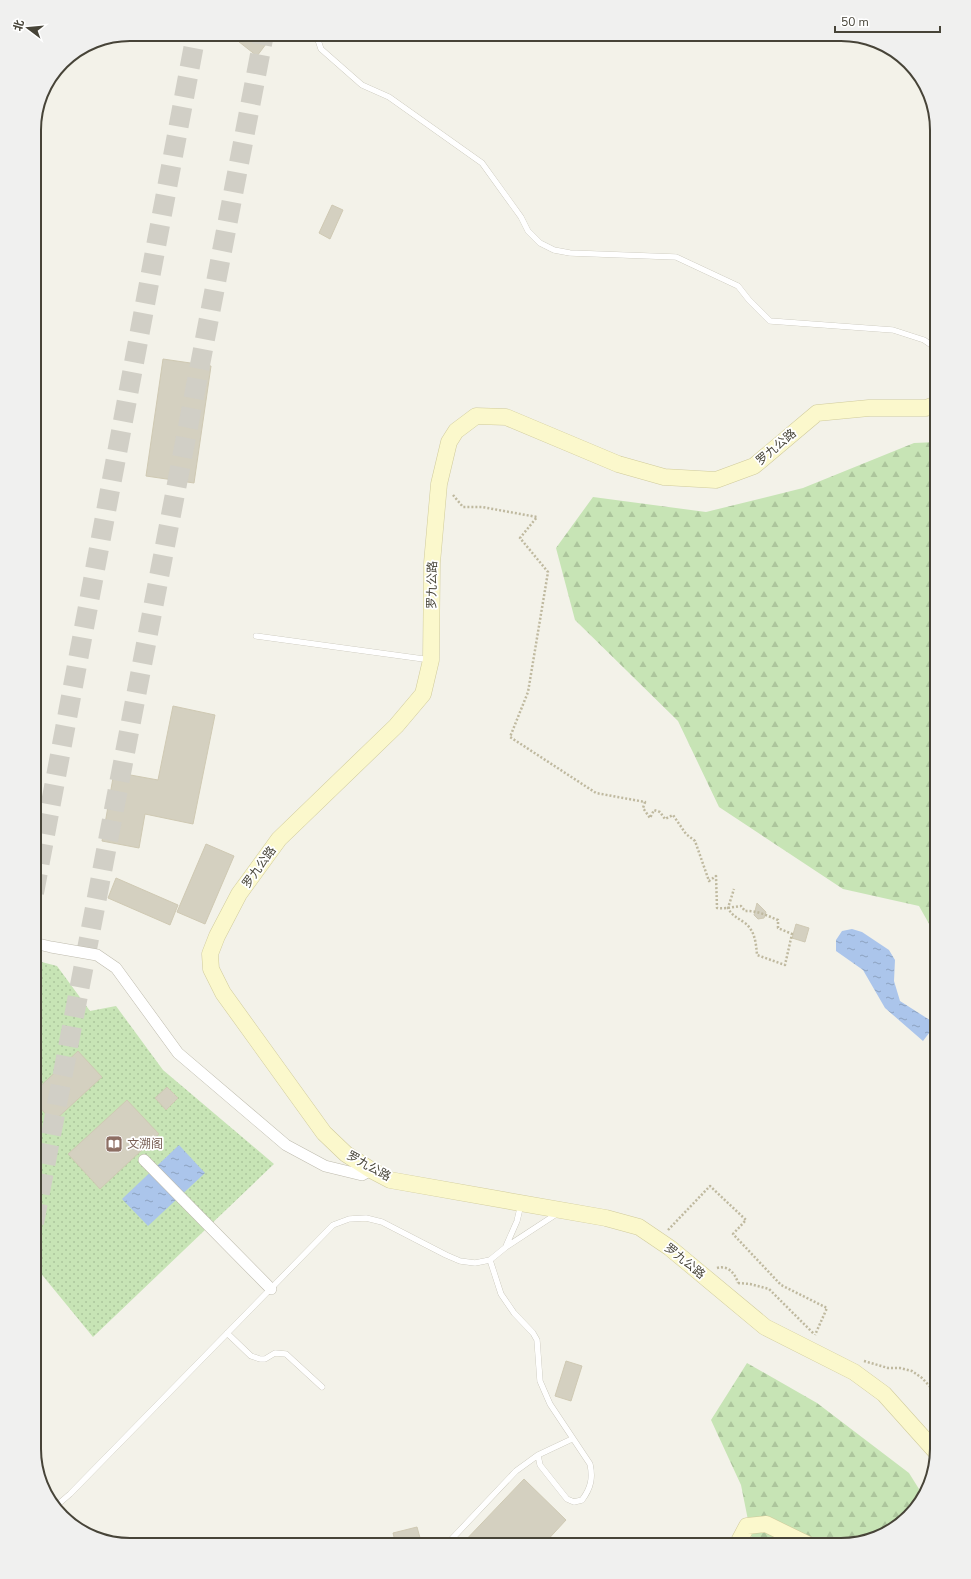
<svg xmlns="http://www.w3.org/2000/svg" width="971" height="1579" font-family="'Nunito Sans','Noto Sans SC',sans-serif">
	<defs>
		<pattern id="forest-firs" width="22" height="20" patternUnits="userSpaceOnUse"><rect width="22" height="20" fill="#c7e4b5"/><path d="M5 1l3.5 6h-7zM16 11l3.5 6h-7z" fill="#acc59c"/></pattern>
		<pattern id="park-dots" width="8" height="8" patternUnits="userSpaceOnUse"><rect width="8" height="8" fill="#c7e4b5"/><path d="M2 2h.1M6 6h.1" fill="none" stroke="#acc59c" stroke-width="1.8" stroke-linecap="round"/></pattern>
		<pattern id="water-ripples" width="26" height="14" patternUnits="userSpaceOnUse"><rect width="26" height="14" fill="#abc5eb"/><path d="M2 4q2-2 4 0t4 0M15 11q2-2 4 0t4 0" fill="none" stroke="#8da2bf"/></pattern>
	</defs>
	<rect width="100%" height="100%" fill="#f3f2e9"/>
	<path fill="url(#forest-firs)" d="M 937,442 L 937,938 L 919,906 L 843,889 L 719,807 L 678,721 L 575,620 L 556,548 L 593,497 L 706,512 L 803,488 L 914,443 Z
		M 747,1363 L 817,1403 L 909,1473 L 924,1497 L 884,1535 L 841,1545 L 753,1545 L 741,1485 L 711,1420 Z"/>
	<path fill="url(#park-dots)" d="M 34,960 L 57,966 L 90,1011 L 116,1006 L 163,1070 L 274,1164 L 93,1337 L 34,1265 Z"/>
	<path fill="url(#water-ripples)" d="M 852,929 L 862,932 L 889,950 L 895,960 L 894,981 L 900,1001 L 936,1024 L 923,1041 L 885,1008 L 863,970 L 836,951 L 836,940 L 842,931 Z
		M 179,1145 L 205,1173 L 148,1226 L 122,1199 Z"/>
	<path fill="#d4d0c0" stroke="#cfc9b3" d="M 229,34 L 252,34 L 266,44 L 257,56 Z
		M 332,205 L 343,210 L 330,239 L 319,233 Z
		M 163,359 L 211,366 L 194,483 L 146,476 Z
		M 173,706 L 215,715 L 193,824 L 145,814 L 139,848 L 102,841 L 114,772 L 158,780 Z
		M 206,844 L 234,856 L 205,924 L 177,912 Z
		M 116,878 L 178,905 L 170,925 L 108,898 Z
		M 757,903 L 766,912 L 764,918 L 758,919 L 754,915 Z
		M 796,924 L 809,928 L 805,942 L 792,938 Z
		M 78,1051 L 102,1077 L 53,1122 L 34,1101 L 34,1092 Z
		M 167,1087 L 178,1098 L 166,1110 L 155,1098 Z
		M 127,1100 L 159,1134 L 100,1189 L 68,1154 Z
		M 566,1361 L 582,1366 L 571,1401 L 555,1396 Z
		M 524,1479 L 566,1520 L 543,1545 L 461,1545 Z
		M 417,1527 L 422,1545 L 396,1545 L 393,1533 Z"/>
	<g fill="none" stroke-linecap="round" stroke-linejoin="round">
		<path stroke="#d1cfc6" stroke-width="20" stroke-dasharray="20 10" stroke-linecap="butt" d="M 34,893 L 196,34
			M 34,1223 L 264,34"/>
		<g stroke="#bebbad" stroke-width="6">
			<path id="lane" d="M 316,34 L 321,49 L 362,85 L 389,97 L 482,163 L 521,217 L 528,231 L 540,243 L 554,250 L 570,253 L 676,257 L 738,286 L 749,300 L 770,321 L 893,330 L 924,340 L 937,349
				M 256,636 L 431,660
				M 506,1246 L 517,1221 L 521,1204
				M 490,1260 L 501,1294 L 514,1313 L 533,1333 L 537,1340 L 540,1381 L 550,1404 L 590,1464 C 593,1478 591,1488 582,1500 L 574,1502 L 567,1499 L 540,1465 L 538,1455
				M 227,1333 L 251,1356 L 260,1359 L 265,1359 L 275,1353 L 286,1354 L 322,1387
				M 56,1506 L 70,1494 L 333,1225 L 349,1219 L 366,1218 L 382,1222 L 446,1255 L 460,1261 L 475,1263 L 490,1260 L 506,1247 L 558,1213
				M 446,1545 L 516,1471 L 538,1455 L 572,1439"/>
		</g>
		<g stroke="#bebbad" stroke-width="12">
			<path id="street" d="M 34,943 L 51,947 L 97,955 L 116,968 L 178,1053 L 286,1145 L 325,1166 L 362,1175 L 371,1170
				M 144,1160 L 271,1289"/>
		</g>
		<g stroke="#d0cb9c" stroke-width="17">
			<path id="secondary" d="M 936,1452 L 884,1394 L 854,1372 L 765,1327 L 670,1248 L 639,1227 L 606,1218 L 390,1180 L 371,1170 L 346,1154 L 324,1133 L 223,993 L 211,969 L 210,954 L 217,936 L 239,894 L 279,839 L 396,726 L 423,694 L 431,660 L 432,563 L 439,484 L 449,442 L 456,431 L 476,416 L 506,417 L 618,464 L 664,477 L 716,480 L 754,466 L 817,413 L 869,408 L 926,408 L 937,404
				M 739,1545 L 738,1543 L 747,1526 L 766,1524 L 809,1545"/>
		</g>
		<path stroke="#bfb99f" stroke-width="2.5" stroke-dasharray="2 2" stroke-linecap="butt" d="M 453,495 L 463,507 L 482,507 L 537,517 L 520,538 L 548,572 L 528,692 L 510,737 L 596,793 L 645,802 L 643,808 L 650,818 L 654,810 L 660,812 L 665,819 L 673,815 L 686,834 L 695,841 L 709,881 L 716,876 L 717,908 C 725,909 733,907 741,906 L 745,911 C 756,910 768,916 778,920 L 778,928 L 792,934 L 785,965 L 757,955 C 756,943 755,931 745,923 C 738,918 732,916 728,908 L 734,889
			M 668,1230 L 710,1186 L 746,1220 L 733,1234 L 781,1285 L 827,1308 L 815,1335
			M 717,1268 C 728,1265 735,1273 738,1283
			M 738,1283 L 750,1284 L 769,1289 L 814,1334
			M 864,1361 L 888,1368 L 900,1368 L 912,1371 L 922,1378 L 937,1394"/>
		<use href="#lane" stroke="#fff" stroke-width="5.5"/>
		<use href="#street" stroke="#fff" stroke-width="11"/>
		<use href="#secondary" stroke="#fbf8cc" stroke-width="16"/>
	</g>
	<defs>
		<g id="library-square" transform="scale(0.9)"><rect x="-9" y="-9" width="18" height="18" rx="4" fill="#8d6e63" stroke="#fff"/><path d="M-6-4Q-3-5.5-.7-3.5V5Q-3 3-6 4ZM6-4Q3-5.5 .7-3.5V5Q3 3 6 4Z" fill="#fff"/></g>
	</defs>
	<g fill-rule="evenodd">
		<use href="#library-square" x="114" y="1144"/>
	</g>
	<g text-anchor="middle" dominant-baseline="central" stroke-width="3.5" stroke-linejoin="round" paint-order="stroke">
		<g font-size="12" fill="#474438" stroke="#fff">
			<text transform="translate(776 447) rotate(-40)">罗九公路</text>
			<text transform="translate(432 585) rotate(-89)">罗九公路</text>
			<text transform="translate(259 867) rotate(-54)">罗九公路</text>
			<text transform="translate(369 1166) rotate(29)">罗九公路</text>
			<text transform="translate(685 1261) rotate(39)">罗九公路</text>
		</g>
		<g font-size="12" fill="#785e54" stroke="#fff" text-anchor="start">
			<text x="127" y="1144">文溯阁</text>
		</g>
	</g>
	<path d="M0 0H971V1579H0ZM130 41H841A89 89 0 0 1 930 130V1449A89 89 0 0 1 841 1538H130A89 89 0 0 1 41 1449V130A89 89 0 0 1 130 41Z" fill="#f0f0ef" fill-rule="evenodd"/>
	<path fill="none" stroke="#474438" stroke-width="2" d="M130 41H841A89 89 0 0 1 930 130V1449A89 89 0 0 1 841 1538H130A89 89 0 0 1 41 1449V130A89 89 0 0 1 130 41Z"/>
	<g transform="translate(28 28) rotate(286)" stroke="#ffffff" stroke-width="3" paint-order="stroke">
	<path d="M0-3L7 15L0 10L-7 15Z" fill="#474438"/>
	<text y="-6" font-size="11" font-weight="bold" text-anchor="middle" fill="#474438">北</text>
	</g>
	<path d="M835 26v6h105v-6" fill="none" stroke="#474438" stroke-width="2"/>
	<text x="841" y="26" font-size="12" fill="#474438" stroke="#ffffff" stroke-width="3" paint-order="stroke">50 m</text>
</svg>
